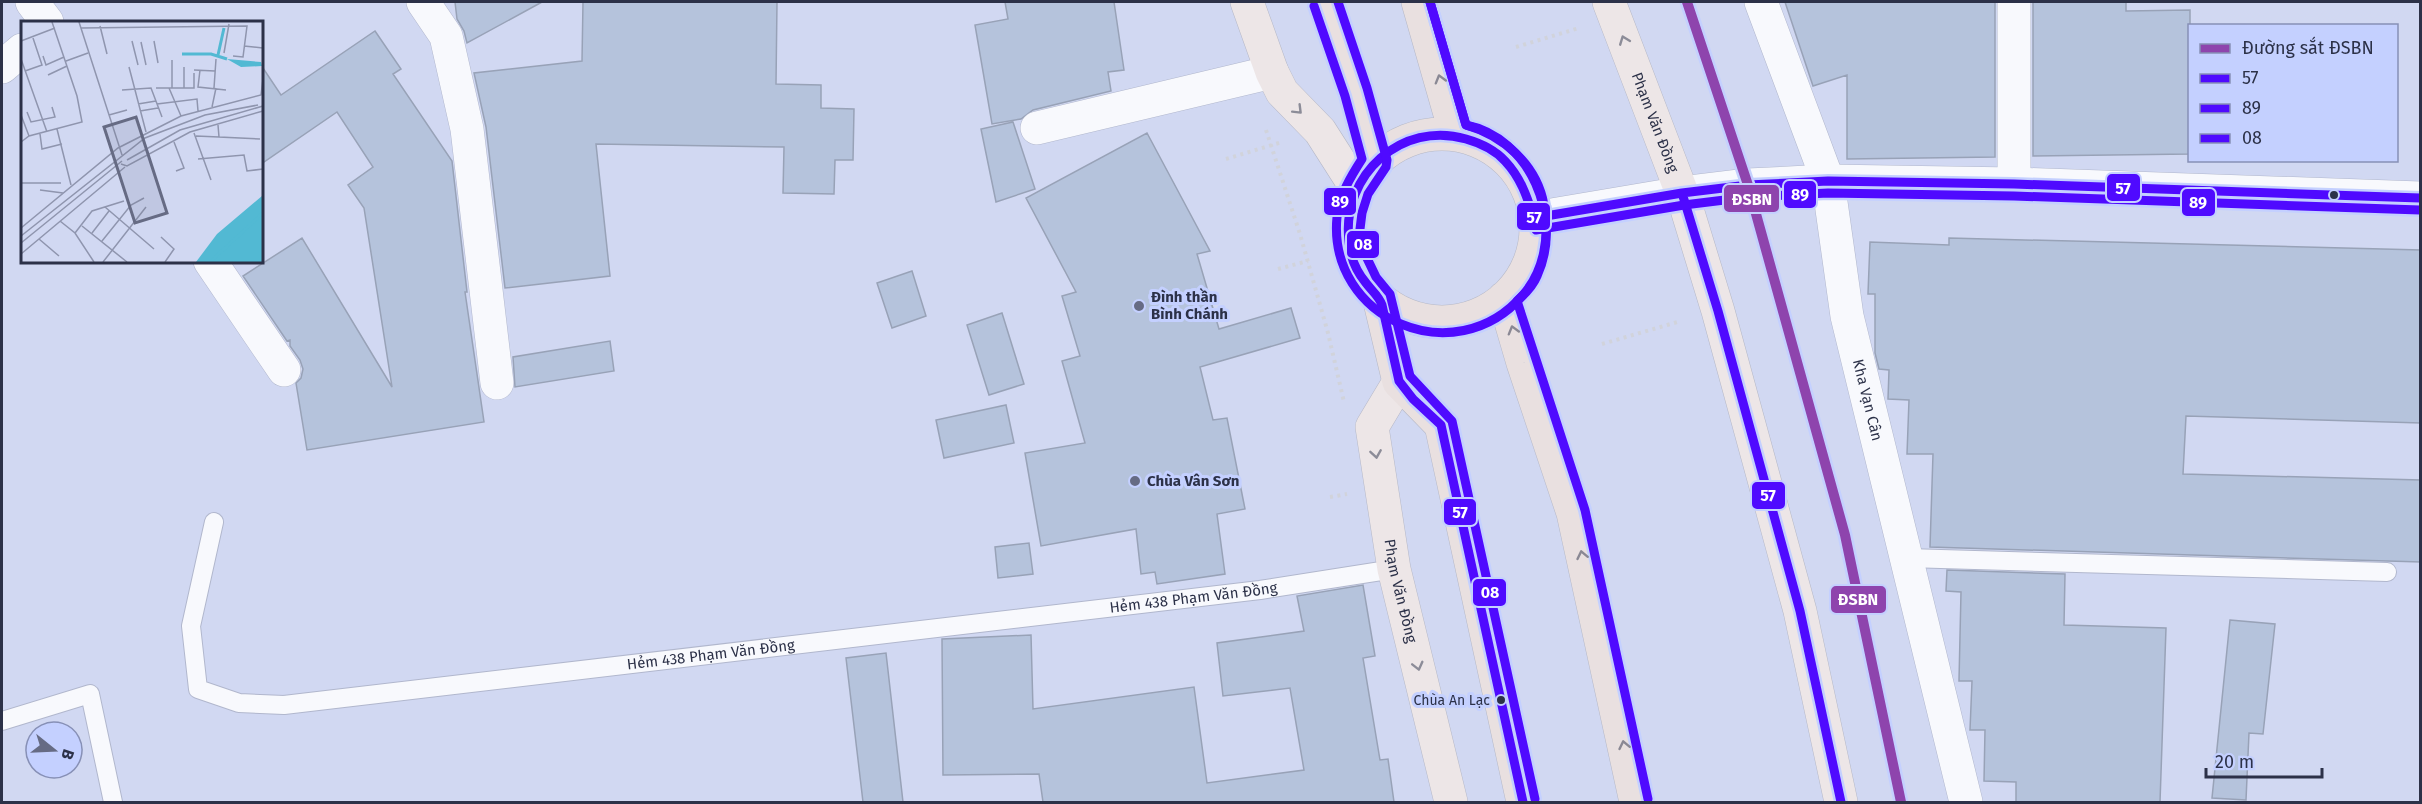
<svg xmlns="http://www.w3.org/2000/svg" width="2422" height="804" font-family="'Fira Sans',sans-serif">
	<rect width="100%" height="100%" fill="#d1d8f2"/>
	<path fill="#b5c3dc" stroke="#98a2b7" stroke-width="1.5" d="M 455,2 L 542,2 L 467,43 L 464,31 L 457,19 Z
		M 583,2 L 777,2 L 776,84 L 821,85 L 821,108 L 854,109 L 853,160 L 835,160 L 834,194 L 783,193 L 784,147 L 596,144 L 610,276 L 505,288 L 486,127 L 474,73 L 582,61 Z
		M 1005,2 L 1114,2 L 1124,70 L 1108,72 L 1111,91 L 1033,110 L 1021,119 L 992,124 L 975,25 L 1008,19 Z
		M 1785,2 L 1995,2 L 1995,157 L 1847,159 L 1847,75 L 1813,86 Z
		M 2033,2 L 2126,2 L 2126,11 L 2190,10 L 2190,154 L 2033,156 Z
		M 375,31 L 401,69 L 393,74 L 452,161 L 467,292 L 465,292 L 484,422 L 307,450 L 296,383 L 301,378 L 303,369 L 300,360 L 290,346 L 290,340 L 287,341 L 243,276 L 302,238 L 392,387 L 364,208 L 348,185 L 373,167 L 337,112 L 261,164 L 261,65 L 281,95 Z
		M 1013,122 L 1035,189 L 996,202 L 981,129 Z
		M 1147,133 L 1210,251 L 1197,254 L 1219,329 L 1291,308 L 1300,338 L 1200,367 L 1213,420 L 1227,418 L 1245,509 L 1217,514 L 1225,574 L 1157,584 L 1155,572 L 1141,574 L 1136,529 L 1041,546 L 1025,453 L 1085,443 L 1062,361 L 1080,356 L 1062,296 L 1076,292 L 1026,198 Z
		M 1949,238 L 2421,250 L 2421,423 L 2186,416 L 2183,474 L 2421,480 L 2421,562 L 1930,547 L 1933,454 L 1907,454 L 1909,400 L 1888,399 L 1889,370 L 1879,369 L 1875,353 L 1875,294 L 1868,294 L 1870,242 L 1949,245 Z
		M 912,271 L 926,316 L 892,328 L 877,283 Z
		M 1002,313 L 1024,384 L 989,395 L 967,325 Z
		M 610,341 L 614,371 L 515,387 L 513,357 Z
		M 1006,405 L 1014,443 L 944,458 L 936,420 Z
		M 1029,543 L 1033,574 L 998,578 L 995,547 Z
		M 1947,570 L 2065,574 L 2064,625 L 2166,628 L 2160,802 L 2016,802 L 2016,782 L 1984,781 L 1985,730 L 1970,730 L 1972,681 L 1959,681 L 1961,592 L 1946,591 Z
		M 1363,585 L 1375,656 L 1363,658 L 1380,760 L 1388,759 L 1394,802 L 1043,802 L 1039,774 L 943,775 L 942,639 L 1031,635 L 1033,709 L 1194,687 L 1207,783 L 1304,770 L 1290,688 L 1223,696 L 1217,643 L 1304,631 L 1297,596 Z
		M 2230,620 L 2275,624 L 2263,734 L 2249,733 L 2246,800 L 2212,798 Z
		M 886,653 L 903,802 L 863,802 L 846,658 Z"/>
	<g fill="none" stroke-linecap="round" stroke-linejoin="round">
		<g stroke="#b1b7cd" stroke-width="20">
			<g id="service">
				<path id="s1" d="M 214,522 L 191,626 L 198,689 L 239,703 L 284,705 L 1260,590 L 1394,569"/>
				<path d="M 1907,558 L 2387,572"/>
				<path d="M 2,721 L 90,694 L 113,802"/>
			</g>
		</g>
		<g stroke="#b1b7cd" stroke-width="34">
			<g id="minor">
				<path d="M 32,2 L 47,22"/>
				<path d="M 423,2 L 446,36 L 467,129 L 497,383"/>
				<path id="s2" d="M 1761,2 L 1828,181 L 1847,316 L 1966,802"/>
				<path d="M 2014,2 L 2014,184"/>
				<path d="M 2,67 L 22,50"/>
				<path d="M 1037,128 L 1272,72"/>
				<path d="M 210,261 L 284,370"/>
			</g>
		</g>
		<g stroke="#b1b7cd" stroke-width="34">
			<path id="secondary" d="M 1534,218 L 1682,193 L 1748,185 L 1828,181 L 2014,184 L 2420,198"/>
		</g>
		<g stroke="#b5b8c7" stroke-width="34">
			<g id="primary">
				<path d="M 1247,2 L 1272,72 L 1282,92 L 1320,131 L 1357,189"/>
				<path id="s3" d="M 1609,2 L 1682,193 L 1718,311 L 1800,611 L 1841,802"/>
				<path id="s4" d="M 1399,382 L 1372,427 L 1394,569 L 1451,802"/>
			</g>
		</g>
		<g stroke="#b5b8c7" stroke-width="34">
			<path id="trunk" d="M 1325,2 L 1356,92 L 1375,161
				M 1418,2 L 1456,135
				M1348 228a94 94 0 1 1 188 0a94 94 0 1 1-188 0Z
				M 1379,298 L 1399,382 L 1441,425 L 1523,802
				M 1504,298 L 1523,363 L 1573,513 L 1636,802"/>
		</g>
		<path stroke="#d1d3db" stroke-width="4" stroke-dasharray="3 4.5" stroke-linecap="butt" d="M 1516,47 L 1579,28
			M 1266,130 L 1300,234 L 1328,333 L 1344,402
			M 1226,159 L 1282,142
			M 1278,269 L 1308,261
			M 1602,344 L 1681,321
			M 1330,497 L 1347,494"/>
		<use href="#service" stroke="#f8f9fd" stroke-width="18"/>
		<use href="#minor" stroke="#f8f9fd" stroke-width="33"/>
		<use href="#secondary" stroke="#f8f9fd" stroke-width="33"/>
		<use href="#primary" stroke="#ede6e7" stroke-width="33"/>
		<use href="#trunk" stroke="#e9e0e0" stroke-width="33"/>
		<g stroke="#c4d0ff" stroke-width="14">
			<path id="bus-1" d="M 1682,193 L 1718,311 L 1800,611 L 1841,802
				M 1523,802 L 1441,425 L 1413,399 L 1399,381 L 1382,305 C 1379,296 1372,291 1366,283 C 1356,271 1350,256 1349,241 C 1341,175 1402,120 1466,139 C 1480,143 1495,150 1505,161 C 1521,178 1527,197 1534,218 L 1682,193 L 1748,185 L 1828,181 L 2014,184 L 2420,198"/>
		</g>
		<g stroke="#c4d0ff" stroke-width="14">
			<path id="bus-2" d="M 1314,6 L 1345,96 L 1362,159 C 1351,176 1339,196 1337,217 C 1327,319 1455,374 1523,295 C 1544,271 1550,237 1544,205 C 1537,165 1504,136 1466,125 L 1430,2
				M 1536,230 L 1684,205 L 1749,197 L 1828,193 L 2014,196 L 2420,210"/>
		</g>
		<g stroke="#c4d0ff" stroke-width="14">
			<path id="bus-3" d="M 1338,2 L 1367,88 L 1387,160 L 1386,167 L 1368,194 L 1362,213 L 1360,229 L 1365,254 L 1376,277 L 1390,294 L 1410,376 L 1452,421 L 1535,799
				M 1430,2 L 1466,125 C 1530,138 1564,218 1537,276 C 1533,286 1525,294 1517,301 L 1585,510 L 1648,799"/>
		</g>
		<use href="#bus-1" stroke="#4f0aff" stroke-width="9"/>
		<use href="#bus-2" stroke="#4f0aff" stroke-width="9"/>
		<use href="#bus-3" stroke="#4f0aff" stroke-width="9"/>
		<g stroke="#c4d0ff" stroke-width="15">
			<path id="rail-1" d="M 1687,2 L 1748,185 L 1845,535 L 1901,802"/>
		</g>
		<use href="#rail-1" stroke="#8e44ad" stroke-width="10"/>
	</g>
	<defs><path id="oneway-chevron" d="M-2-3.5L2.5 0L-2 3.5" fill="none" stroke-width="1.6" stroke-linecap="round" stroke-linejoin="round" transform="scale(1.5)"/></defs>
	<g stroke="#8c8c98">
		<use href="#oneway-chevron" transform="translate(1624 40) rotate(-111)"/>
		<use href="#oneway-chevron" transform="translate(1298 110) rotate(45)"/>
		<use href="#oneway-chevron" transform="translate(1376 454) rotate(81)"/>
		<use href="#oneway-chevron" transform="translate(1418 666) rotate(76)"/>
	</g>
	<g stroke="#8a8894">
		<use href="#oneway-chevron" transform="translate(1440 79) rotate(-106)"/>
		<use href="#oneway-chevron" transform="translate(1513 330) rotate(-106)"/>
		<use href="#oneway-chevron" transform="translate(1582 555) rotate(-102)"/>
		<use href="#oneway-chevron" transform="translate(1624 745) rotate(-102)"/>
	</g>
	<g fill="#2c3148" stroke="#c4d0ff" stroke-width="2">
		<circle cx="2334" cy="195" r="5"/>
		<circle cx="1501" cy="700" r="5"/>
	</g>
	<g fill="#666b84" stroke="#c4d0ff" stroke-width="2">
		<circle cx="1139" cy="306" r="6"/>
		<circle cx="1135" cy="481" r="6"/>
	</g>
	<g text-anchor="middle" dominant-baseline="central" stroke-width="6" stroke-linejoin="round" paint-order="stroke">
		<g font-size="14" fill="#2c3148" stroke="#c4d0ff" text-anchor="end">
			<text x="1490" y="700">Chùa An Lạc</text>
		</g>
		<g font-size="15" fill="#2c3148" stroke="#c4d0ff">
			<text stroke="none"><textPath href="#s3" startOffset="129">Phạm Văn Đồng</textPath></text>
			<text stroke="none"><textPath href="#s2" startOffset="414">Kha Vạn Cân</textPath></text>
			<text stroke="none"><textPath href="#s4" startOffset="219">Phạm Văn Đồng</textPath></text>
			<text stroke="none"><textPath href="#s1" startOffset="1174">Hẻm 438 Phạm Văn Đồng</textPath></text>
			<text stroke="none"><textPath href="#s1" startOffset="688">Hẻm 438 Phạm Văn Đồng</textPath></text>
		</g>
		<g font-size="15" font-weight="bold" fill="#2c3148" stroke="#c4d0ff" text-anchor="start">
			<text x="1151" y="297">Đình thần<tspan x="1151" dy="17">Bình Chánh</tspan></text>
			<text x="1147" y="481">Chùa Vân Sơn</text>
		</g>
	</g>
	<g transform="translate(21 21)">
		<rect width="242" height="242" fill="#d1d8f2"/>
		<path d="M 206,38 L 240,41 L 241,45 L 220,46 ZM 241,175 L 241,241 L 175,241 L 196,213 Z" fill="#52b9d3"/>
		<path fill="none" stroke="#52b9d3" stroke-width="3" d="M 161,33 L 190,33 L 206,38M 197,34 L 203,7M 189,241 L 242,192"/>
		<path fill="none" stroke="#8f95ae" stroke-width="1.5" d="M 58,1 L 101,134M 79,5 L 86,33M 60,7 L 226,5 L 222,36 L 212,35M 0,20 L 34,7M 111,20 L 117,44M 133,20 L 137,42M 120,21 L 125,44M 223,25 L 242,27M 203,32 L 208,3M 22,35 L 25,44 L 43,36M 0,38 L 26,111M 151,39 L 151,67M 45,40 L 67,32M 108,46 L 125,111M 163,46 L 163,67M 173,49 L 194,50M 179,49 L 177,66 L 205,69M 4,50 L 21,44 L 12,17M 27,54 L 46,45M 135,67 L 173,67 L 173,52M 148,67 L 160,95M 193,67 L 195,38M 101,69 L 130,67 L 141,96M 117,83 L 135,80M 136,83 L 176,78 L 177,90M 191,86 L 195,67M 119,90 L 137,87M 6,91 L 10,101 L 34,96 L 31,86M 0,94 L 8,115M 88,94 L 106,89M 197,104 L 198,116 L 239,118M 36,108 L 50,164M 173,112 L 190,159M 19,113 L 21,128 L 41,123M 175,115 L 198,116M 0,121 L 8,115 L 61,101 L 56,75 L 31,1M 153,121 L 163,147 L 155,150M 177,138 L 223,134 L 226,150 L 242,148M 106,139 L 159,109 L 242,85M 100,143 L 106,145 L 169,111 L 242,90M 0,162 L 40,162M 19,169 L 42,172M 84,186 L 133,228M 39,200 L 54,212 L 73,241M 61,205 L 106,241M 0,207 L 97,127 L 160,95 L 240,74 L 242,58M 54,212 L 71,190 L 103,180M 71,212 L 88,190M 0,215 L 124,117 L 184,94 L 237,84M 140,216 L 153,228 L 144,241M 18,218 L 38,235M 81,220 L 110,184 L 123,177M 0,222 L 101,140M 0,233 L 104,146M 82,241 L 125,186"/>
		<path fill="#666b84" fill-opacity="0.15" stroke="#666b84" stroke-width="3" d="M 115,96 L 146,192 L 114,202 L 83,106 Z"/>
		<rect width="242" height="242" fill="none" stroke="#2c3148" stroke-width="3"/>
	</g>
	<g stroke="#c4d0ff" stroke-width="2">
		<rect x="2106" y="173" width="35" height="29" rx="6" fill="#4f0aff"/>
		<rect x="1783" y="180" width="34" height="29" rx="6" fill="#4f0aff"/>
		<rect x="1723" y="184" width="57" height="29" rx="6" fill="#8e44ad"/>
		<rect x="1323" y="187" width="34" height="29" rx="6" fill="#4f0aff"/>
		<rect x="2181" y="188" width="35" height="29" rx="6" fill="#4f0aff"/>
		<rect x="1516" y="202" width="35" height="29" rx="6" fill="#4f0aff"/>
		<rect x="1346" y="230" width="34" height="29" rx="6" fill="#4f0aff"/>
		<rect x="1751" y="481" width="35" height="29" rx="6" fill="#4f0aff"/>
		<rect x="1443" y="498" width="34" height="28" rx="6" fill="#4f0aff"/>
		<rect x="1472" y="578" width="35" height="29" rx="6" fill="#4f0aff"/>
		<rect x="1830" y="585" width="57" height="29" rx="6" fill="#8e44ad"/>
	</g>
	<g font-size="16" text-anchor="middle" font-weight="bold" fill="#fff">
		<text x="2123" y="194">57</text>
		<text x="1800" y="200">89</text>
		<text x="1752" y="205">ĐSBN</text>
		<text x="1340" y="207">89</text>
		<text x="2198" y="208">89</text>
		<text x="1534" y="223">57</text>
		<text x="1363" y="250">08</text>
		<text x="1768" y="501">57</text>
		<text x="1460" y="518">57</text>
		<text x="1490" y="598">08</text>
		<text x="1858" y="605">ĐSBN</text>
	</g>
	<rect width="2422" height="804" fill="none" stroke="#2c3148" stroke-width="6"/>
	<rect x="2188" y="24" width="210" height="138" fill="#c4d0ff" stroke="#8790b6" stroke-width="1.5"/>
	<rect x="2200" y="44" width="30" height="9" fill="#8e44ad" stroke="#8790b6" stroke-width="1.5"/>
	<text x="2242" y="54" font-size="18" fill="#2c3148">Đường sắt ĐSBN</text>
	<rect x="2200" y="74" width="30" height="9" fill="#4f0aff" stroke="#8790b6" stroke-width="1.5"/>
	<text x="2242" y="84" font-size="18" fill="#2c3148">57</text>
	<rect x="2200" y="104" width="30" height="9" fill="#4f0aff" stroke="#8790b6" stroke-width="1.5"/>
	<text x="2242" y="114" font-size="18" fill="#2c3148">89</text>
	<rect x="2200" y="134" width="30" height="9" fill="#4f0aff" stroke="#8790b6" stroke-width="1.5"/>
	<text x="2242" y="144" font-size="18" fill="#2c3148">08</text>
	<g transform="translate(54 750) rotate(108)"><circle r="28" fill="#c4d0ff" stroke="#8790b6" stroke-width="1.5"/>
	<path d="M0-4.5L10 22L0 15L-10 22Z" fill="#666b84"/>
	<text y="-9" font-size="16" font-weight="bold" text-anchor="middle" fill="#2c3148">B</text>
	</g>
	<path d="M2206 768v9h116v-9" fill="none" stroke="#2c3148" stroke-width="3"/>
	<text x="2215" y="768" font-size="18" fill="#2c3148" stroke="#c4d0ff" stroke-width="4.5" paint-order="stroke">20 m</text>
</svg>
